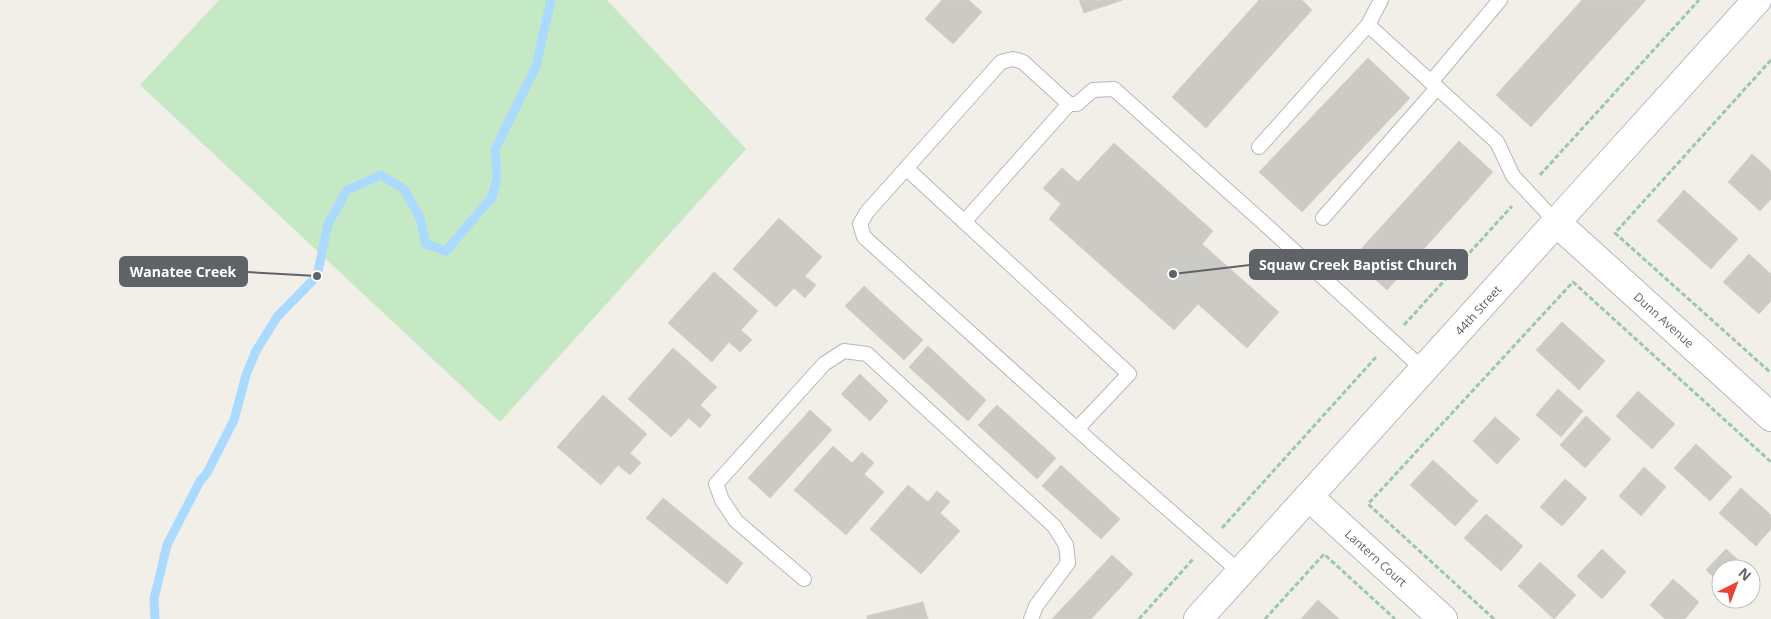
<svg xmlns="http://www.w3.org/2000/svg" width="1771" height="619" font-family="'Open Sans',sans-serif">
	<rect width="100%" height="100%" fill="#f1efe8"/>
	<path fill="#c5e8c5" d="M 219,0 L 607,0 L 746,149 L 500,422 L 140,85 Z"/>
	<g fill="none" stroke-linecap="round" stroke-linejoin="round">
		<path stroke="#aadaff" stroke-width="9" d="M 155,619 L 154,599 L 167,545 L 200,481 L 207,473 L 234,420 L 246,375 L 256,351 L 277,317 L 317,276 L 328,224 L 347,190 L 381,175 L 404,189 L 420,218 L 426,244 L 446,251 L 492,197 L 497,178 L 495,150 L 536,66 L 551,0"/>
	</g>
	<path fill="#cccac5" stroke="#d6d1c6" d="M 942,0 L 969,0 L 982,12 L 953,44 L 925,19 Z
		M 1079,0 L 1123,0 L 1084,13 Z
		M 1259,0 L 1302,0 L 1312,10 L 1206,128 L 1172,97 Z
		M 1582,0 L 1646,0 L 1531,127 L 1496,95 Z
		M 1368,58 L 1410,98 L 1302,212 L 1259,172 Z
		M 1459,141 L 1493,172 L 1387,290 L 1352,259 Z
		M 1114,143 L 1213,231 L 1202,244 L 1279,312 L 1247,348 L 1198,304 L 1174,330 L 1049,219 L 1061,204 L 1043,188 L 1062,168 L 1078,182 Z
		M 1752,154 L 1771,171 L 1771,199 L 1760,211 L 1728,182 Z
		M 1684,190 L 1738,239 L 1711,269 L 1657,221 Z
		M 779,218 L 822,257 L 805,276 L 816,285 L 805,298 L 794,288 L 776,307 L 733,269 Z
		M 1749,254 L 1771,274 L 1771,301 L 1759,314 L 1723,282 Z
		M 714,272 L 758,311 L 741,330 L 752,340 L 740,352 L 729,342 L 712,362 L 668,323 Z
		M 864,286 L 923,340 L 904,360 L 845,306 Z
		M 1562,322 L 1605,361 L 1579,390 L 1536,350 Z
		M 928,346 L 986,400 L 968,421 L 909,367 Z
		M 673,348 L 717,387 L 700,405 L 711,415 L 700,428 L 689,418 L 671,437 L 628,399 Z
		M 860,374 L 888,401 L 870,421 L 841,394 Z
		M 1558,389 L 1583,411 L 1561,437 L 1536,415 Z
		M 1638,391 L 1675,424 L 1652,449 L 1616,416 Z
		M 603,395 L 647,434 L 630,453 L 641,463 L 630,475 L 618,465 L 601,485 L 557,447 Z
		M 997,405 L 1056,458 L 1037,479 L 978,425 Z
		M 810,410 L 832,430 L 770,498 L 748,478 Z
		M 1586,416 L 1611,439 L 1585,468 L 1560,445 Z
		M 1495,417 L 1520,439 L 1497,464 L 1473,441 Z
		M 1696,444 L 1732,477 L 1710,501 L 1674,468 Z
		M 833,446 L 852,463 L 862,452 L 874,463 L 864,474 L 884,492 L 846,535 L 794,490 Z
		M 1433,460 L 1478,501 L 1455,526 L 1410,485 Z
		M 1061,465 L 1120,519 L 1101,539 L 1042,486 Z
		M 1644,467 L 1666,487 L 1641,516 L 1619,496 Z
		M 1565,479 L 1587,498 L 1562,526 L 1540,507 Z
		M 908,485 L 928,502 L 937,491 L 950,502 L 940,513 L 960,531 L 921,574 L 870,529 Z
		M 1741,488 L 1771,515 L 1771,529 L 1756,546 L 1719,513 Z
		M 663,498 L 743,563 L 727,584 L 646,518 Z
		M 1486,514 L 1523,546 L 1501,571 L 1464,538 Z
		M 1602,549 L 1626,572 L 1602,599 L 1577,576 Z
		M 1726,549 L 1748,569 L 1721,569 L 1721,584 L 1706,570 Z
		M 1112,555 L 1133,574 L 1091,619 L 1052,619 Z
		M 1540,562 L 1576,595 L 1554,619 L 1518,586 Z
		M 1673,579 L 1699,602 L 1685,619 L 1665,619 L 1650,605 Z
		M 1318,600 L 1339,619 L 1301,619 Z
		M 923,602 L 928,619 L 867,619 L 867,616 Z"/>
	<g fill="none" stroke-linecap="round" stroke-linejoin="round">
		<g stroke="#b5b8bc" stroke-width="16">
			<path id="lane" d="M 1381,0 L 1368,25 L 1497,142 L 1513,176 L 1557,223
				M 1431,82 L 1500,0
				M 1259,147 L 1368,25
				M 906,168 L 1129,374 L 1077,429
				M 1323,218 L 1437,88
				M 964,222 L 1069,104
				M 1240,572 L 1098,448 L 864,237 L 860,224 L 867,212 L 1001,62 L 1013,59 L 1023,62 L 1069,104 L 1077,104 L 1093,90 L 1114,89 L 1267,226 L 1424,370
				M 804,579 L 736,521 L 722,500 L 716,484 L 824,364 L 844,351 L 867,354 L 1054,526 L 1066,545 L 1068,563 L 1036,606 L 1031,619"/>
		</g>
		<g stroke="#b5b8bc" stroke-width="30">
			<path id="street" d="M 1557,223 L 1771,417
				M 1309,497 L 1443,619"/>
		</g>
		<g stroke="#b6babf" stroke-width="30">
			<path id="secondary" d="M 1198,619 L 1757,0"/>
		</g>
		<path stroke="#9cc7a9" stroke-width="3" stroke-dasharray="5 2.5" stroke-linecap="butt" d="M 1771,60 L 1615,233 L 1771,373
			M 1540,175 L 1699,0
			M 1404,325 L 1512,206
			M 1222,528 L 1377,356
			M 1139,619 L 1194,558
			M 1265,619 L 1324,554 L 1395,619
			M 1494,619 L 1368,504 L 1573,282 L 1771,462"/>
		<use href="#lane" stroke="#fff" stroke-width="14"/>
		<use href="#street" stroke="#fff" stroke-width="28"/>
		<use href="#secondary" stroke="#fff" stroke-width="28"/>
	</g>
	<g text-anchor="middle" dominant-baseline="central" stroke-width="4" stroke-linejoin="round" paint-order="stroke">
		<g font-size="12" fill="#5f6368" stroke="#fff">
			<text transform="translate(1478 310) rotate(-48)">44th Street</text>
			<text transform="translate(1664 320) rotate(42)">Dunn Avenue</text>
			<text transform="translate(1376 558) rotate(42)">Lantern Court</text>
		</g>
	</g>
	<path fill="none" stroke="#5f6368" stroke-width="2" d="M1173 274L1250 265M317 276L247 272"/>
	<g fill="#5f6368" stroke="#fff" stroke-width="2">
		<circle cx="1173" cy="274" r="5"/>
		<circle cx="317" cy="276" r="5"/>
	</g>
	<g fill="#5f6368" stroke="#5f6368" stroke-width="2">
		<rect x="1250" y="250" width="217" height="29" rx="5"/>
		<rect x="120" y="257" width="127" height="29" rx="5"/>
	</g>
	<g font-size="14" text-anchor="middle" font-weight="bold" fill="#fff">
		<text x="1358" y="270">Squaw Creek Baptist Church</text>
		<text x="183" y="277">Wanatee Creek</text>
	</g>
	<g transform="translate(1736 584) rotate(42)"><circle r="24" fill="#ffffff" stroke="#bfc1c3"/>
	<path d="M0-4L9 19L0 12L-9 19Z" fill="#ea4335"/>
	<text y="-8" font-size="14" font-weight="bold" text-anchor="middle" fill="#5f6368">N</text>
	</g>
</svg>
